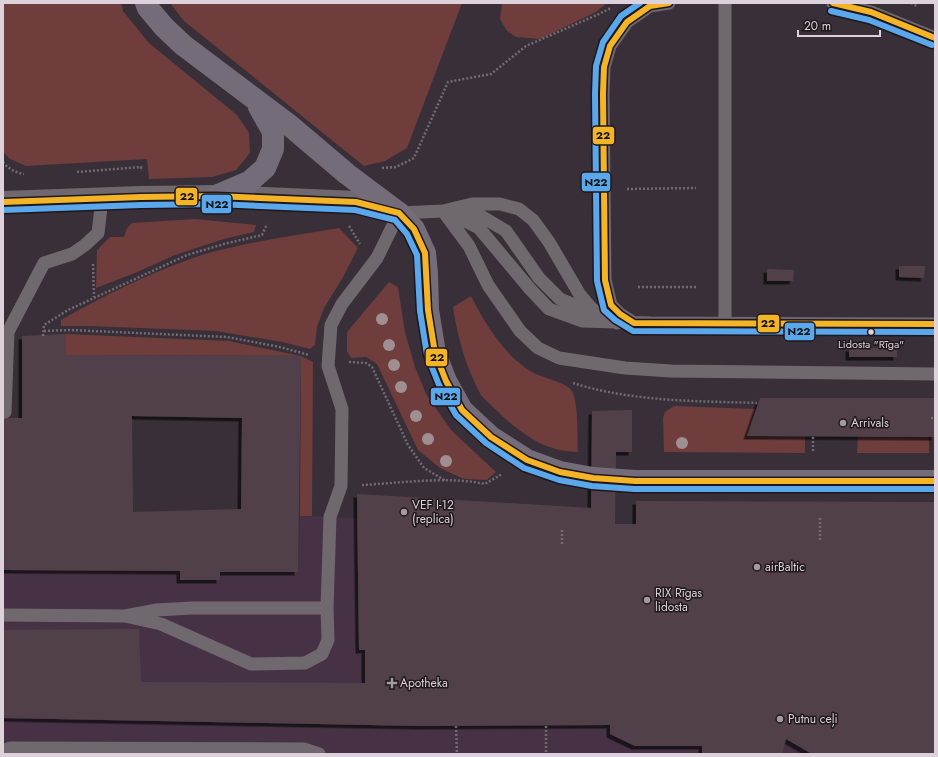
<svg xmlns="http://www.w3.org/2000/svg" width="938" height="757" font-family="Jost,sans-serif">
	<defs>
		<filter id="shadow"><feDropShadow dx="-3.5" dy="3.5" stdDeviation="0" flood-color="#0009"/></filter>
	</defs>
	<rect width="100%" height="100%" fill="#382f38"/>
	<path fill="#473245" d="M 357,494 L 590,508 L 591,524 L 636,524 L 636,517 L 820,518 L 935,754 L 3,754 L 3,570 L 298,572 L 300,516 L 358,518 Z"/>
	<path fill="#6e3d3c" d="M 3,3 L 121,3 L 123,11 L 149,43 L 237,115 L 249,133 L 250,153 L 236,170 L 212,177 L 149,179 L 147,159 L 26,166 L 10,159 L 3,152 Z
		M 170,3 L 462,3 L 407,148 L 385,161 L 364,166 L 184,21 Z
		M 502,3 L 607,3 L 596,12 L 540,39 L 516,37 L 507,31 L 500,19 Z
		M 195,219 L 256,225 L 254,232 L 224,239 L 175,255 L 135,273 L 96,288 L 97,250 L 110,237 L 124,237 L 127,228 L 132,223 Z
		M 339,228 L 358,248 L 342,279 L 324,308 L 317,327 L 315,345 L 310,349 L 282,342 L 216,331 L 90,326 L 61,326 L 61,320 C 103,296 148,274 193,258 C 210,252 228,248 246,244 C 277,238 308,233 339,228 Z
		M 389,282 L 398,287 L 405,332 L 415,367 L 426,394 L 451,430 L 496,472 L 487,480 L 464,479 L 440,468 L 418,450 L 377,364 L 366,357 L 351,358 L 347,351 L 347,332 Z
		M 471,296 C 484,321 499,347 522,365 C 525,368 530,371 534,373 C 543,378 568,383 572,391 C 579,405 577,437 578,452 C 544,452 519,432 496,410 C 491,405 485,400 481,395 C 478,390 476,385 474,381 C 463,357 457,333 453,307 Z
		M 66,334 L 229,341 L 301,356 L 313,362 L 312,516 L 300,516 L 301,356 L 66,355 Z
		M 674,406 L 756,409 L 747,436 L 805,436 L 805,453 L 664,452 L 663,418 L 665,412 Z
		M 858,436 L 929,437 L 929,453 L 857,453 Z"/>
	<path fill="#51414a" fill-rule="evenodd" filter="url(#shadow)" d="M 899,266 L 925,266 L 924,278 L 899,277 Z
		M 767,269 L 794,270 L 793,281 L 767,281 Z
		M 66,334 L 66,355 L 301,356 L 298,572 L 220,572 L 220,580 L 180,580 L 180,571 L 3,570 L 3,418 L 22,418 L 22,336 ZM 132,416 L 242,418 L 241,509 L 133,512 Z
		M 849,348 L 897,348 L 897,357 L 849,357 Z
		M 760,398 L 935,398 L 935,437 L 747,436 Z
		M 632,410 L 632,452 L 616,452 L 615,524 L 636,524 L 636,501 L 935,502 L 935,754 L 812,754 L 786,739 L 782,754 L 702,754 L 702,746 L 635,746 L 610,734 L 610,725 L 420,726 L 3,718 L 3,630 L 139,629 L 141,682 L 365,683 L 365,650 L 359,650 L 357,494 L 591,508 L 592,411 Z"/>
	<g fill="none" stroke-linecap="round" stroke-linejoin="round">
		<path stroke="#726b71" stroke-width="2.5" stroke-dasharray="2 2" stroke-linecap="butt" d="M 911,3 L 917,6
			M 3,162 C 7,168 16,173 24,174
			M 382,168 L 396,167 L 414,158 L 448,82 L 491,74 L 526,46 L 599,14 L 611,8
			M 77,172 L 141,167 L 141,171
			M 627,189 L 696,188
			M 349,226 L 360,244
			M 93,264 L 94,297
			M 638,287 L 696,287
			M 44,331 L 70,330 L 227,337 L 280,347 L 309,355
			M 43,336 L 44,325 L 68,310 L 187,255 L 224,244 L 262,235 L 267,224
			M 349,362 L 366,363 L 372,367 L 408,445 L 424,468 L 446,481
			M 573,383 C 633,402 697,401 759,403
			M 931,418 L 935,418
			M 813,437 L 813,453
			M 362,485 C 400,483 448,476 485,484 L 502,474
			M 820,518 L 820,540
			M 562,544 L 562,530
			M 456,726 L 457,754
			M 546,726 L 546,754"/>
		<path stroke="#70686f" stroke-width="13" d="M 725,3 L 725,323
			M 833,3 L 871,12 L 935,38
			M 443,211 L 469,246 L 488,285 L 520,331 L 538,348 L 559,358 L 625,368 L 671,371 L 935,374
			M 445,211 L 479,228 L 530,289 L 549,309 L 582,321 L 651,323 L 935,324
			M 455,212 L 481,216 L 506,231 L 539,278 L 560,299 L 593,313
			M 634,323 L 620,314 L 611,305 L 605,280 L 603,94 L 604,67 L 610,46 L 627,22 L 650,6 L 669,3
			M 5,412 L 8,332 L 44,263 L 72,254 L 85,245 L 98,233 L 102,199
			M 3,615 L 125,616 L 157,610 L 192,608 L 327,608
			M 125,616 L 161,624 L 251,664 L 305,663 L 322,654 L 328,640 L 327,608 L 330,517 L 341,486 L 342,409 L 328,366 L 331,325 L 342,304 L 377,258 L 399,213 L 443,211 L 472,204 L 500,204 L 519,209 L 533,220 L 549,242 L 580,295 L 591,308 L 603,317 L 617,323
			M 3,751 L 10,748 L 304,749 L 319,754"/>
		<path stroke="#70686f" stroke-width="22" d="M 3,202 L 141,197 L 216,196 L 356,202 L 399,213"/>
		<path stroke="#756c79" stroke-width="22" d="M 146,3 L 148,8 L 164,27 L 183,45 L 288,124 L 347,174 L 399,213 L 414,229 L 425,253 L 427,273 L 428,310 L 435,353 L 446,381 L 462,410 L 491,437 L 527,460 L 560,472 L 593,478 L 635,481 L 935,481
			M 216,196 L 249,182 L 265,168 L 273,149 L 273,132 L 259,107"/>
		<g stroke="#1e171e" stroke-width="9">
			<path id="bus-1" d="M 669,3 L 650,6 L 627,22 L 610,46 L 604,67 L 603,94 L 605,280 L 611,305 L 620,314 L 634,323 L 935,324
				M 833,3 L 871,12 L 935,38
				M 3,202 L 141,197 L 216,196 L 356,202 L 399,213 L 414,229 L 425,253 L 428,310 L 435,353 L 446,381 L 462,410 L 491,437 L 527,460 L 560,472 L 593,478 L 635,481 L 935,481"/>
		</g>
		<g stroke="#1e171e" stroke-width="9">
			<path id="bus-2" d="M 640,3 L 621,16 L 603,42 L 596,66 L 595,94 L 597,281 L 604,310 L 615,320 L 633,331 L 935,332
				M 831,11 L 869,20 L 932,45
				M 3,210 L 141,205 L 216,204 L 355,210 L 395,220 L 407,234 L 417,255 L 420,311 L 427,355 L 439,385 L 456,415 L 486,443 L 524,468 L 559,480 L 592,486 L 634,489 L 935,489"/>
		</g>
		<use href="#bus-1" stroke="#f4b427" stroke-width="6"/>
		<use href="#bus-2" stroke="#5aa8eb" stroke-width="6"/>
	</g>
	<g fill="#a08f92">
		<circle cx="382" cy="319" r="6"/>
		<circle cx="389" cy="345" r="6"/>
		<circle cx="394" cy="365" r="6"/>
		<circle cx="401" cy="387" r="6"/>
		<circle cx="416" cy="416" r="6"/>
		<circle cx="428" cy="439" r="6"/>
		<circle cx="682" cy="443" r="6"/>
		<circle cx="446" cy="461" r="6"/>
	</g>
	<circle fill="#ddd2dc" stroke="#1e171e" stroke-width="1.5" cx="871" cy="332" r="3.5"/>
	<g fill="#a399a3" stroke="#1e171e" stroke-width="1.5">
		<circle cx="843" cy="423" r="4"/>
		<circle cx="404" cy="512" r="4"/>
		<circle cx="757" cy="567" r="4"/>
		<circle cx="647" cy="600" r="4"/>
		<path d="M390 677h4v4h4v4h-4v4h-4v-4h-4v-4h4z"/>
		<circle cx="780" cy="719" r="4"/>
	</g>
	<g text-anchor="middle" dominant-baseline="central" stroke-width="3" stroke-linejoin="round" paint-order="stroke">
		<g font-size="11" fill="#ddd2dc" stroke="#1e171e">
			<text x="871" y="344">Lidosta "Rīga"</text>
		</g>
		<g font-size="12" fill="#ddd2dc" stroke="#1e171e" text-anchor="start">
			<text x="851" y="423">Arrivals</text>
			<text x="412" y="505">VEF I-12<tspan x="412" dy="14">(replica)</tspan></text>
			<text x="765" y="567">airBaltic</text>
			<text x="655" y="593">RIX Rīgas<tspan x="655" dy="14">lidosta</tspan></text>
			<text x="400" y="683">Apotheka</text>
			<text x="788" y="719">Putnu ceļi</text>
		</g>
	</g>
	<g stroke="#1e171e" stroke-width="1.5">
		<rect x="592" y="126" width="23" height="19" rx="4" fill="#f4b427"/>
		<rect x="581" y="172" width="30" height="20" rx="4" fill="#5aa8eb"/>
		<rect x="175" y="187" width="23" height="19" rx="4" fill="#f4b427"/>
		<rect x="201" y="194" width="31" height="20" rx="4" fill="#5aa8eb"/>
		<rect x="757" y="314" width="23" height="19" rx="4" fill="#f4b427"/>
		<rect x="784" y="322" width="31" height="19" rx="4" fill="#5aa8eb"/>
		<rect x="425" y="348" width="23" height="19" rx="4" fill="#f4b427"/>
		<rect x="430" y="387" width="31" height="19" rx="4" fill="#5aa8eb"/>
	</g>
	<g font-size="11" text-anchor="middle" font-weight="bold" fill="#111">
		<text x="603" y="139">22</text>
		<text x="596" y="186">N22</text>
		<text x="187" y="200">22</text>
		<text x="217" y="208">N22</text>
		<text x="768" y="327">22</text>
		<text x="799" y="335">N22</text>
		<text x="437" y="361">22</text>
		<text x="446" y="400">N22</text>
	</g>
	<rect width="938" height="757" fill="none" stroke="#ddd2dc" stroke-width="8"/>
	<path d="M798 30v6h82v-6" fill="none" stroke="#ddd2dc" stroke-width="2"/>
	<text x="804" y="30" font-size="12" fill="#ddd2dc" stroke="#1e171e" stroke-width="3" paint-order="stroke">20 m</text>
</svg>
